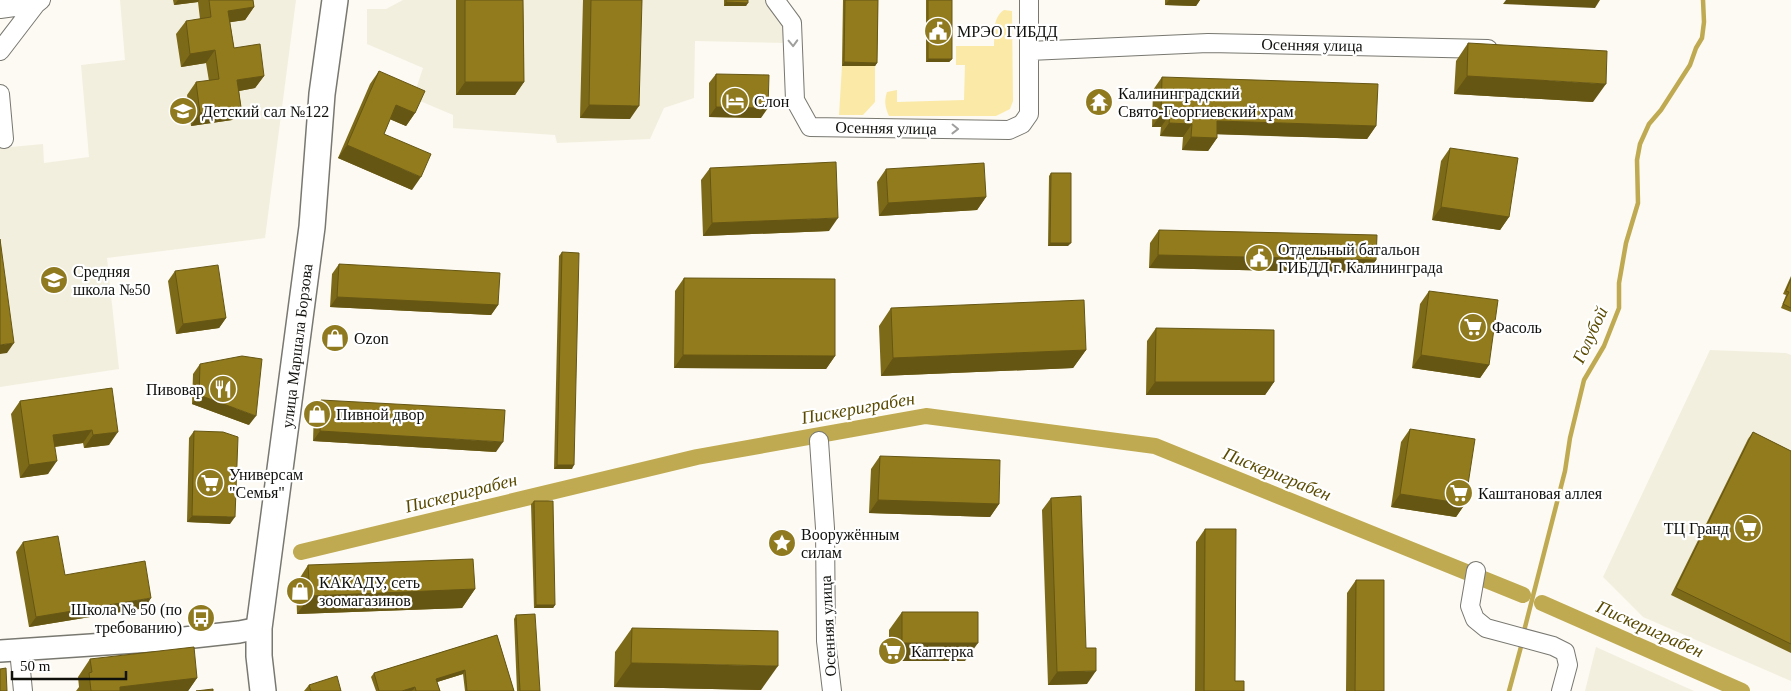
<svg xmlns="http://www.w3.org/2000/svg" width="1791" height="691" font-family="Georgia,serif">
	<rect width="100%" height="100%" fill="#fcfaf2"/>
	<path fill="#f3efdf" d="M 120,0 L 296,0 L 265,238 L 107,258 L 119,369 L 0,387 L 0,354 L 7,353 L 0,300 L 0,148 L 43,144 L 44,163 L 89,157 L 81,65 L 125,60 Z
		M 403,0 L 771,0 L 785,26 L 786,43 L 695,41 L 694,98 L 664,108 L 650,139 L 557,143 L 555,135 L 453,128 L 453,115 L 413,98 L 423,68 L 367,44 L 367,9 L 386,9 Z
		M 1710,350 L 1786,353 L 1791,355 L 1791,681 L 1643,617 L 1603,577 Z
		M 1596,647 L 1694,691 L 1585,691 Z"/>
	<path fill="#fbe9a8" d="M 1004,10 L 1012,11 L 1013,101 L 1010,109 L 996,116 L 889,116 C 885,107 884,101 887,92 L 897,90 L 897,102 L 964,100 L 965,65 L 956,65 L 956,46 L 994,46 C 995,33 992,18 1004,10 Z
		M 842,66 L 875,66 L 875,102 L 863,115 L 839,115 Z"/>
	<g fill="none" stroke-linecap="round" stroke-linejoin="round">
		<path stroke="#bfa951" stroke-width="4.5" d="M 1523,635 L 1565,471 L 1570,438 L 1584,380 L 1604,346 L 1619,308 L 1619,283 L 1626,243 L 1638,203 L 1637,160 L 1640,144 L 1649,124 L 1661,110 L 1690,65 L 1696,48 L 1702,38 L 1704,22 L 1703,0
			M 1509,691 L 1522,643"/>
		<path stroke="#bfa951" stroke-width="16" d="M 301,552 L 697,457 L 926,416 L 1155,446 L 1523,595
			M 1542,603 L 1742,691"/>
		<g stroke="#787770" stroke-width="20">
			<path id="minor" d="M 775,0 L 792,23 L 795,100 L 810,127 L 1009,130 L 1022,124 L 1029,114 L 1029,0
				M 0,9 L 36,4 L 41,0
				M 0,51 L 36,4
				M 1029,51 L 1208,43 L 1488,49
				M 0,94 L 4,139
				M 819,441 L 825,528 L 826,641 L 832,691
				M 1476,571 L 1470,606 L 1475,619 L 1486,628 L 1553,646 L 1565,652 L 1568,665 L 1561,691
				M 19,650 L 23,691"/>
		</g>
		<g stroke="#787770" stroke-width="24">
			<path id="tertiary" d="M 0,651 L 166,640 L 239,632 L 259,628"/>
		</g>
		<g stroke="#787770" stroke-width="28">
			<path id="secondary" d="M 263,691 L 259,656 L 259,628 L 312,227 L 322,94 L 335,0"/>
		</g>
		<use href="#minor" stroke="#fff" stroke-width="18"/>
		<use href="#tertiary" stroke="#fff" stroke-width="21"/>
		<use href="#secondary" stroke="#fff" stroke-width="25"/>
	</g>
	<path fill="#7d6a18" d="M 173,0 L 253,0 L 254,7 L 245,20 L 230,22 L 234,48 L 264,76 L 255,88 L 239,91 L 241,107 L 232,120 L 191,126 L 187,95 L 196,82 L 209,81 L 206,63 L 181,67 L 176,34 L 186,21 L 200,19 L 198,2 L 174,5 Z
		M 456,0 L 523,0 L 524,82 L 515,95 L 456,95 Z
		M 583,0 L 642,0 L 630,119 L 580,118 Z
		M 724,0 L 748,0 L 746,6 L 724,6 Z
		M 843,0 L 878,0 L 877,63 L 875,66 L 842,66 Z
		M 926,0 L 952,0 L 952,59 L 949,62 L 926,62 Z
		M 1165,0 L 1200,0 L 1196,6 L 1165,5 Z
		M 1468,43 L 1593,102 L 1454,94 L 1456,61 Z
		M 379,71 L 415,113 L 406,126 L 390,119 L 384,134 L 412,190 L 338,158 L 370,84 Z
		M 716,74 L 761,118 L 709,117 L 709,83 Z
		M 1162,77 L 1376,126 L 1367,139 L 1217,134 L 1217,138 L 1208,151 L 1182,150 L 1183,137 L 1160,136 L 1161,127 L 1152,127 L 1153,90 Z
		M 1450,148 L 1509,217 L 1500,230 L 1432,220 L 1441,161 Z
		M 710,168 L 829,231 L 703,236 L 701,180 Z
		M 886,169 L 986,197 L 977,210 L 879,216 L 877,182 Z
		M 1051,173 L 1068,246 L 1048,246 L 1049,176 Z
		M 1159,230 L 1376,260 L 1367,273 L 1149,268 L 1150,243 Z
		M 562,252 L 572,469 L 554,469 L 559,256 Z
		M 339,264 L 498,305 L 491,315 L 330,307 L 332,274 Z
		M 175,271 L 226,318 L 219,328 L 176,334 L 168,281 Z
		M 1791,276 L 1791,312 L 1781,308 L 1786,295 L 1783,294 Z
		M 684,278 L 835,356 L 826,369 L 674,368 L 675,291 Z
		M 1429,291 L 1489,365 L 1480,378 L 1412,368 L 1420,304 Z
		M 891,308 L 1086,350 L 1073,368 L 881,376 L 879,326 Z
		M 1156,328 L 1274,382 L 1265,395 L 1146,395 L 1147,341 Z
		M 200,364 L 249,425 L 192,404 L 193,374 Z
		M 112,388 L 109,445 L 84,448 L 83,443 L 55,447 L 48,474 L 20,478 L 11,414 L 20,401 Z
		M 321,400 L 496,452 L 313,441 L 314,410 Z
		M 1410,429 L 1465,504 L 1456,517 L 1391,507 L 1401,442 Z
		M 194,431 L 230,524 L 187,522 L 189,438 Z
		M 1753,432 L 1791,451 L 1791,653 L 1671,595 L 1748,439 Z
		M 880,456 L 999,504 L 990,517 L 869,513 L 871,469 Z
		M 1051,498 L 1087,684 L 1048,685 L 1042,510 Z
		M 534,501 L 555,605 L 553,608 L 534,608 L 531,504 Z
		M 1205,529 L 1235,681 L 1244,691 L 1195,691 L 1196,542 Z
		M 23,542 L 65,575 L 145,608 L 29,627 L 16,552 Z
		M 308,565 L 475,589 L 462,608 L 297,614 L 296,584 Z
		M 1356,580 L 1384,691 L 1346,691 L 1347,593 Z
		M 902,612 L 965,661 L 889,661 L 889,630 Z
		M 516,615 L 540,691 L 517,691 L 514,619 Z
		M 632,628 L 761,690 L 614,687 L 615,652 Z
		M 497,635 L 514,691 L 465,691 L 463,674 L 437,682 L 440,691 L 376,691 L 371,677 L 374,673 Z
		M 90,659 L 197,678 L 188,691 L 76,691 L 79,687 L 78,677 Z
		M 309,685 L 341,691 L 304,691 Z"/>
	<path fill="#665614" d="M 178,0 L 199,0 L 198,2 L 174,5 Z
		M 1169,0 L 1200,0 L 1196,6 L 1165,5 Z
		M 1506,0 L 1600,0 L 1595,8 L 1503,4 Z
		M 726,2 L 748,3 L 746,6 L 724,6 Z
		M 254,7 L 245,20 L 219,24 L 228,11 Z
		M 215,50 L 206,63 L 181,67 L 190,54 Z
		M 928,59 L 952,59 L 949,62 L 926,62 Z
		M 844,62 L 877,63 L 875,66 L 842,66 Z
		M 264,76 L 255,88 L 228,93 L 237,80 Z
		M 1467,76 L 1606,84 L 1593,102 L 1454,94 Z
		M 465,82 L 524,82 L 515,95 L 456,95 Z
		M 396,105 L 415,113 L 406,126 L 387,118 Z
		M 589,105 L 639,106 L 630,119 L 580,118 Z
		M 241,107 L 232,120 L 191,126 L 200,113 Z
		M 716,107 L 768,108 L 761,118 L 709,117 Z
		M 1161,114 L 1170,114 L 1161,127 L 1152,127 Z
		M 1217,121 L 1376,126 L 1367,139 L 1208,134 Z
		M 1169,123 L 1192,124 L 1183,137 L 1160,136 Z
		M 1191,137 L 1217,138 L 1208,151 L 1182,150 Z
		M 347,145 L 421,177 L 412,190 L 338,158 Z
		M 986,197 L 977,210 L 879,216 L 888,203 Z
		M 1441,207 L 1509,217 L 1500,230 L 1432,220 Z
		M 838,218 L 829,231 L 703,236 L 712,223 Z
		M 1050,243 L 1071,243 L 1068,246 L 1048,246 Z
		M 1158,255 L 1376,260 L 1367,273 L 1149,268 Z
		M 337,297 L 498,305 L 491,315 L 330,307 Z
		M 226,318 L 219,328 L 176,334 L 183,324 Z
		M 14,343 L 7,353 L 0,354 L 0,345 Z
		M 1086,350 L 1073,368 L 881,376 L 893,358 Z
		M 683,355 L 835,356 L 826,369 L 674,368 Z
		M 1421,355 L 1489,365 L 1480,378 L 1412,368 Z
		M 1155,382 L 1274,382 L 1265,395 L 1146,395 Z
		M 199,395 L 256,416 L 249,425 L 192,404 Z
		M 92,430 L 83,443 L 44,448 L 53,435 Z
		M 320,431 L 503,442 L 496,452 L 313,441 Z
		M 118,432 L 109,445 L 84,448 L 93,435 Z
		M 57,461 L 48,474 L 20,478 L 29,465 Z
		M 557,465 L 574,465 L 572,469 L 554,469 Z
		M 1400,494 L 1465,504 L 1456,517 L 1391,507 Z
		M 878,500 L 999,504 L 990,517 L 869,513 Z
		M 192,516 L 235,517 L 230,524 L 187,522 Z
		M 475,589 L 462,608 L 297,614 L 310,596 Z
		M 151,598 L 145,608 L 29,627 L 36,617 Z
		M 536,605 L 555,605 L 553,608 L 534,608 Z
		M 902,643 L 978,643 L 965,661 L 889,661 Z
		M 631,663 L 778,666 L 761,690 L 614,687 Z
		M 465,670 L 463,674 L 434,683 L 436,679 Z
		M 1096,671 L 1087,684 L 1048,685 L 1057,672 Z
		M 197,678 L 188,691 L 117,691 L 120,687 Z
		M 415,687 L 413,690 L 411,691 L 402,691 Z"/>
	<path fill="#917b1c" stroke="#665614" d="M 209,0 L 253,0 L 254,7 L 228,11 L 234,48 L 260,44 L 264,76 L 237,80 L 241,107 L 200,113 L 196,82 L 219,79 L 215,50 L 190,54 L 186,21 L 211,17 Z
		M 465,0 L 523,0 L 524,82 L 465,82 Z
		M 591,0 L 642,0 L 639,106 L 589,105 Z
		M 726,0 L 748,0 L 748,3 L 726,2 Z
		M 845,0 L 878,0 L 877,63 L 844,62 Z
		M 928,0 L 952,0 L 952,59 L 928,59 Z
		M 1468,43 L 1607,51 L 1606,84 L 1467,76 Z
		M 379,71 L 425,91 L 415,113 L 396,105 L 384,134 L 431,154 L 421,177 L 347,145 Z
		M 716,74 L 769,75 L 768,108 L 716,107 Z
		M 1162,77 L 1378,84 L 1376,126 L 1217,121 L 1217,138 L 1191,137 L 1192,124 L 1169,123 L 1170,114 L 1161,114 Z
		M 1450,148 L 1518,158 L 1509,217 L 1441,207 Z
		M 836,162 L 838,218 L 712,223 L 710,168 Z
		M 984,163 L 986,197 L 888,203 L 886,169 Z
		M 1051,173 L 1071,173 L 1071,243 L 1050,243 Z
		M 1159,230 L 1377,235 L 1376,260 L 1158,255 Z
		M 0,239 L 14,343 L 0,345 Z
		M 562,252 L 579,253 L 574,465 L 557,465 Z
		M 339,264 L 500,273 L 498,305 L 337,297 Z
		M 218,265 L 226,318 L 183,324 L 175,271 Z
		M 684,278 L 835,279 L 835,356 L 683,355 Z
		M 1791,279 L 1791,308 L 1783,304 L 1789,292 L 1786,291 Z
		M 1429,291 L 1498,300 L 1489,365 L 1421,355 Z
		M 1084,300 L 1086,350 L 893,358 L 891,308 Z
		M 1156,328 L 1274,330 L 1274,382 L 1155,382 Z
		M 242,356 L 262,359 L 256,416 L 199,395 L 200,364 Z
		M 112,388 L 118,432 L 93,435 L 92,430 L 53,435 L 57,461 L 29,465 L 20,401 Z
		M 321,400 L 505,410 L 503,442 L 320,431 Z
		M 1410,429 L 1475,439 L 1465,504 L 1400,494 Z
		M 194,431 L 223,432 L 238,437 L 235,517 L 192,516 Z
		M 1753,432 L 1791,451 L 1791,644 L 1676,588 Z
		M 880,456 L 1000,460 L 999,504 L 878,500 Z
		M 1081,496 L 1086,648 L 1096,648 L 1096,671 L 1057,672 L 1051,498 Z
		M 534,501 L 553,501 L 555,605 L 536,605 Z
		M 1205,529 L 1236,529 L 1235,681 L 1244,681 L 1244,691 L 1204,691 Z
		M 58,536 L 65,575 L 145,561 L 151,598 L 36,617 L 23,542 Z
		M 473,559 L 475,589 L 310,596 L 308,565 Z
		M 1356,580 L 1384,580 L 1384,691 L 1355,691 Z
		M 902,612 L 978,612 L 978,643 L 902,643 Z
		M 535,614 L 540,691 L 520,691 L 516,615 Z
		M 632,628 L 778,631 L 778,666 L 631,663 Z
		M 497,635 L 514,691 L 467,691 L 465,670 L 436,679 L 440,691 L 416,691 L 415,687 L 402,691 L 379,691 L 374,673 Z
		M 194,647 L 197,678 L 120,687 L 120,691 L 91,691 L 89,673 L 92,672 L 90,659 Z
		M 6,668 L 7,691 L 0,691 L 0,669 Z
		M 337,676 L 341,691 L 311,691 L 309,685 Z
		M 213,689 L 213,691 L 196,691 Z"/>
	<defs><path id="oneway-chevron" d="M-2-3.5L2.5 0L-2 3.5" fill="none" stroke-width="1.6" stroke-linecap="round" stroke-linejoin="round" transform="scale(1.25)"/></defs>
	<g stroke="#9f9f9e">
		<use href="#oneway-chevron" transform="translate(793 43) rotate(88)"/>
		<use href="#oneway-chevron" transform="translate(955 129) rotate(1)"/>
	</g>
	<defs>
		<g id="civic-disc" transform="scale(1.4375)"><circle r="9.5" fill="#907a20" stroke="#fff"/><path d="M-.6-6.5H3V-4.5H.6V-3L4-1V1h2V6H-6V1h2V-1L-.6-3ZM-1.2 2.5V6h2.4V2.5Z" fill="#fff"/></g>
		<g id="hotel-disc" transform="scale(1.4375)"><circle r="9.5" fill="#907a20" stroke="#fff"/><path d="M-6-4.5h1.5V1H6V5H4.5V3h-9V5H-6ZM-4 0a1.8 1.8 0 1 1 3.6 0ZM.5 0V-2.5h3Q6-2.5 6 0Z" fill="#fff"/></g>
		<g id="temple-disc" transform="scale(1.4375)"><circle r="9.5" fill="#907a20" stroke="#fff"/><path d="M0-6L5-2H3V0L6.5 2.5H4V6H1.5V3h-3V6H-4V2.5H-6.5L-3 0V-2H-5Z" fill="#fff"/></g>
		<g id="school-disc" transform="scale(1.4375)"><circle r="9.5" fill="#907a20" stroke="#fff"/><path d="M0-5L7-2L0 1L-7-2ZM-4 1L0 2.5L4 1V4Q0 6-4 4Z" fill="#fff"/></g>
		<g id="supermarket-disc" transform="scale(1.4375)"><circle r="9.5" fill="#907a20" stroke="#fff"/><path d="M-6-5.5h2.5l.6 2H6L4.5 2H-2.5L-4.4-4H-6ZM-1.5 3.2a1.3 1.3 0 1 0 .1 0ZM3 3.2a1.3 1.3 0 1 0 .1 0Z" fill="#fff"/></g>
		<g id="shop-disc" transform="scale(1.4375)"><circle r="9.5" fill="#907a20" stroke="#fff"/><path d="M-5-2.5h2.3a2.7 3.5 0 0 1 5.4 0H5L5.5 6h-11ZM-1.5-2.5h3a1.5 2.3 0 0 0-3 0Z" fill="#fff"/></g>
		<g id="restaurant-disc" transform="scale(1.4375)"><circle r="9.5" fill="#907a20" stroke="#fff"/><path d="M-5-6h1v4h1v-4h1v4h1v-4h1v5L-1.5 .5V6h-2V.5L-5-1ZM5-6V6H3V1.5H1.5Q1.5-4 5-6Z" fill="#fff"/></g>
		<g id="sight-disc" transform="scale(1.4375)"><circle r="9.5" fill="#907a20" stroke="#fff"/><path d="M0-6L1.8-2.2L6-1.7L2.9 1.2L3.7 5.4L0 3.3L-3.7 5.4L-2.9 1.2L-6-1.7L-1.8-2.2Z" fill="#fff"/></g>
		<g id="bus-disc" transform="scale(1.4375)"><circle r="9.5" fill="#907a20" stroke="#fff"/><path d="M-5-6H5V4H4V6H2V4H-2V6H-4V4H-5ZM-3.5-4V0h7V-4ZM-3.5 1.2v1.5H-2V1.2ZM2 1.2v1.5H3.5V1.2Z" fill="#fff"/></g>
	</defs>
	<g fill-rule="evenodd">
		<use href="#civic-disc" x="938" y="31"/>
		<use href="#hotel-disc" x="735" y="101"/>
		<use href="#temple-disc" x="1099" y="102"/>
		<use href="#school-disc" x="183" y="111"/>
		<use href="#civic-disc" x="1259" y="258"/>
		<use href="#school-disc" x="54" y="280"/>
		<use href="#supermarket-disc" x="1473" y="327"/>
		<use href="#shop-disc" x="335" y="338"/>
		<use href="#restaurant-disc" x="223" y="389"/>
		<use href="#shop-disc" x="317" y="414"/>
		<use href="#supermarket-disc" x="210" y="483"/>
		<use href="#supermarket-disc" x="1459" y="493"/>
		<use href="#supermarket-disc" x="1748" y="528"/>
		<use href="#sight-disc" x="782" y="543"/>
		<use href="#shop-disc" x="300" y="591"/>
		<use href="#bus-disc" x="201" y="618"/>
		<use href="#supermarket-disc" x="892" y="651"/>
	</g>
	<g text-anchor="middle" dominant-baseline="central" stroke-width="4.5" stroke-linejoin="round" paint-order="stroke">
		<g font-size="16" fill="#10100d" stroke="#fff" text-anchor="start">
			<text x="957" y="31">МРЭО ГИБДД</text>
			<text x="1118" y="93">Калининградский<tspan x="1118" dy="18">Свято-Георгиевский храм</tspan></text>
			<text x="754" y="101">Слон</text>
			<text x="202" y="111">Детский сал №122</text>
			<text x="1278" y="249">Отдельный батальон<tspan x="1278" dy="18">ГИБДД г. Калининграда</tspan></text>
			<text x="73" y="271">Средняя<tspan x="73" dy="18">школа №50</tspan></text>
			<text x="1492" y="327">Фасоль</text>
			<text x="354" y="338">Ozon</text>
			<text x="204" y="389" text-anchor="end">Пивовар</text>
			<text x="336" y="414">Пивной двор</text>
			<text x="229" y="474">Универсам<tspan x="229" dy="18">"Семья"</tspan></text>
			<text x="1478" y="493">Каштановая аллея</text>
			<text x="1729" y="528" text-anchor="end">ТЦ Гранд</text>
			<text x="801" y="534">Вооружённым<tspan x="801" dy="18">силам</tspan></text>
			<text x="319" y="582">КАКАДУ, сеть<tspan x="319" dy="18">зоомагазинов</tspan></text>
			<text x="182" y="609" text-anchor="end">Школа № 50 (по<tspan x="182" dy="18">требованию)</tspan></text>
			<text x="911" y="651">Каптерка</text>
		</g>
		<g font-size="16" fill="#10100d" stroke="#fff">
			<text transform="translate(1312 45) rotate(1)">Осенняя улица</text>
			<text transform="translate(886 128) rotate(1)">Осенняя улица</text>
			<text transform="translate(297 346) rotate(-83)">улица Маршала Борзова</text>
			<text transform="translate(828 626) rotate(-93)">Осенняя улица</text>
		</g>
		<g font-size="18" font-style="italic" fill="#594a00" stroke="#fff">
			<text transform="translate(1590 335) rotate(-65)">Голубой</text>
			<text transform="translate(858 408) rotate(-10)">Пискериграбен</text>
			<text transform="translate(1277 474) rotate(22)">Пискериграбен</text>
			<text transform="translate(461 493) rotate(-14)">Пискериграбен</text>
			<text transform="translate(1650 629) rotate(24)">Пискериграбен</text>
		</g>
	</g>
	<path d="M12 671v8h114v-8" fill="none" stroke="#10100d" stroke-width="2.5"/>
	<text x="20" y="671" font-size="15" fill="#10100d" stroke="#ffffff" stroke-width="4" paint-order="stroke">50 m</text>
</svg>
